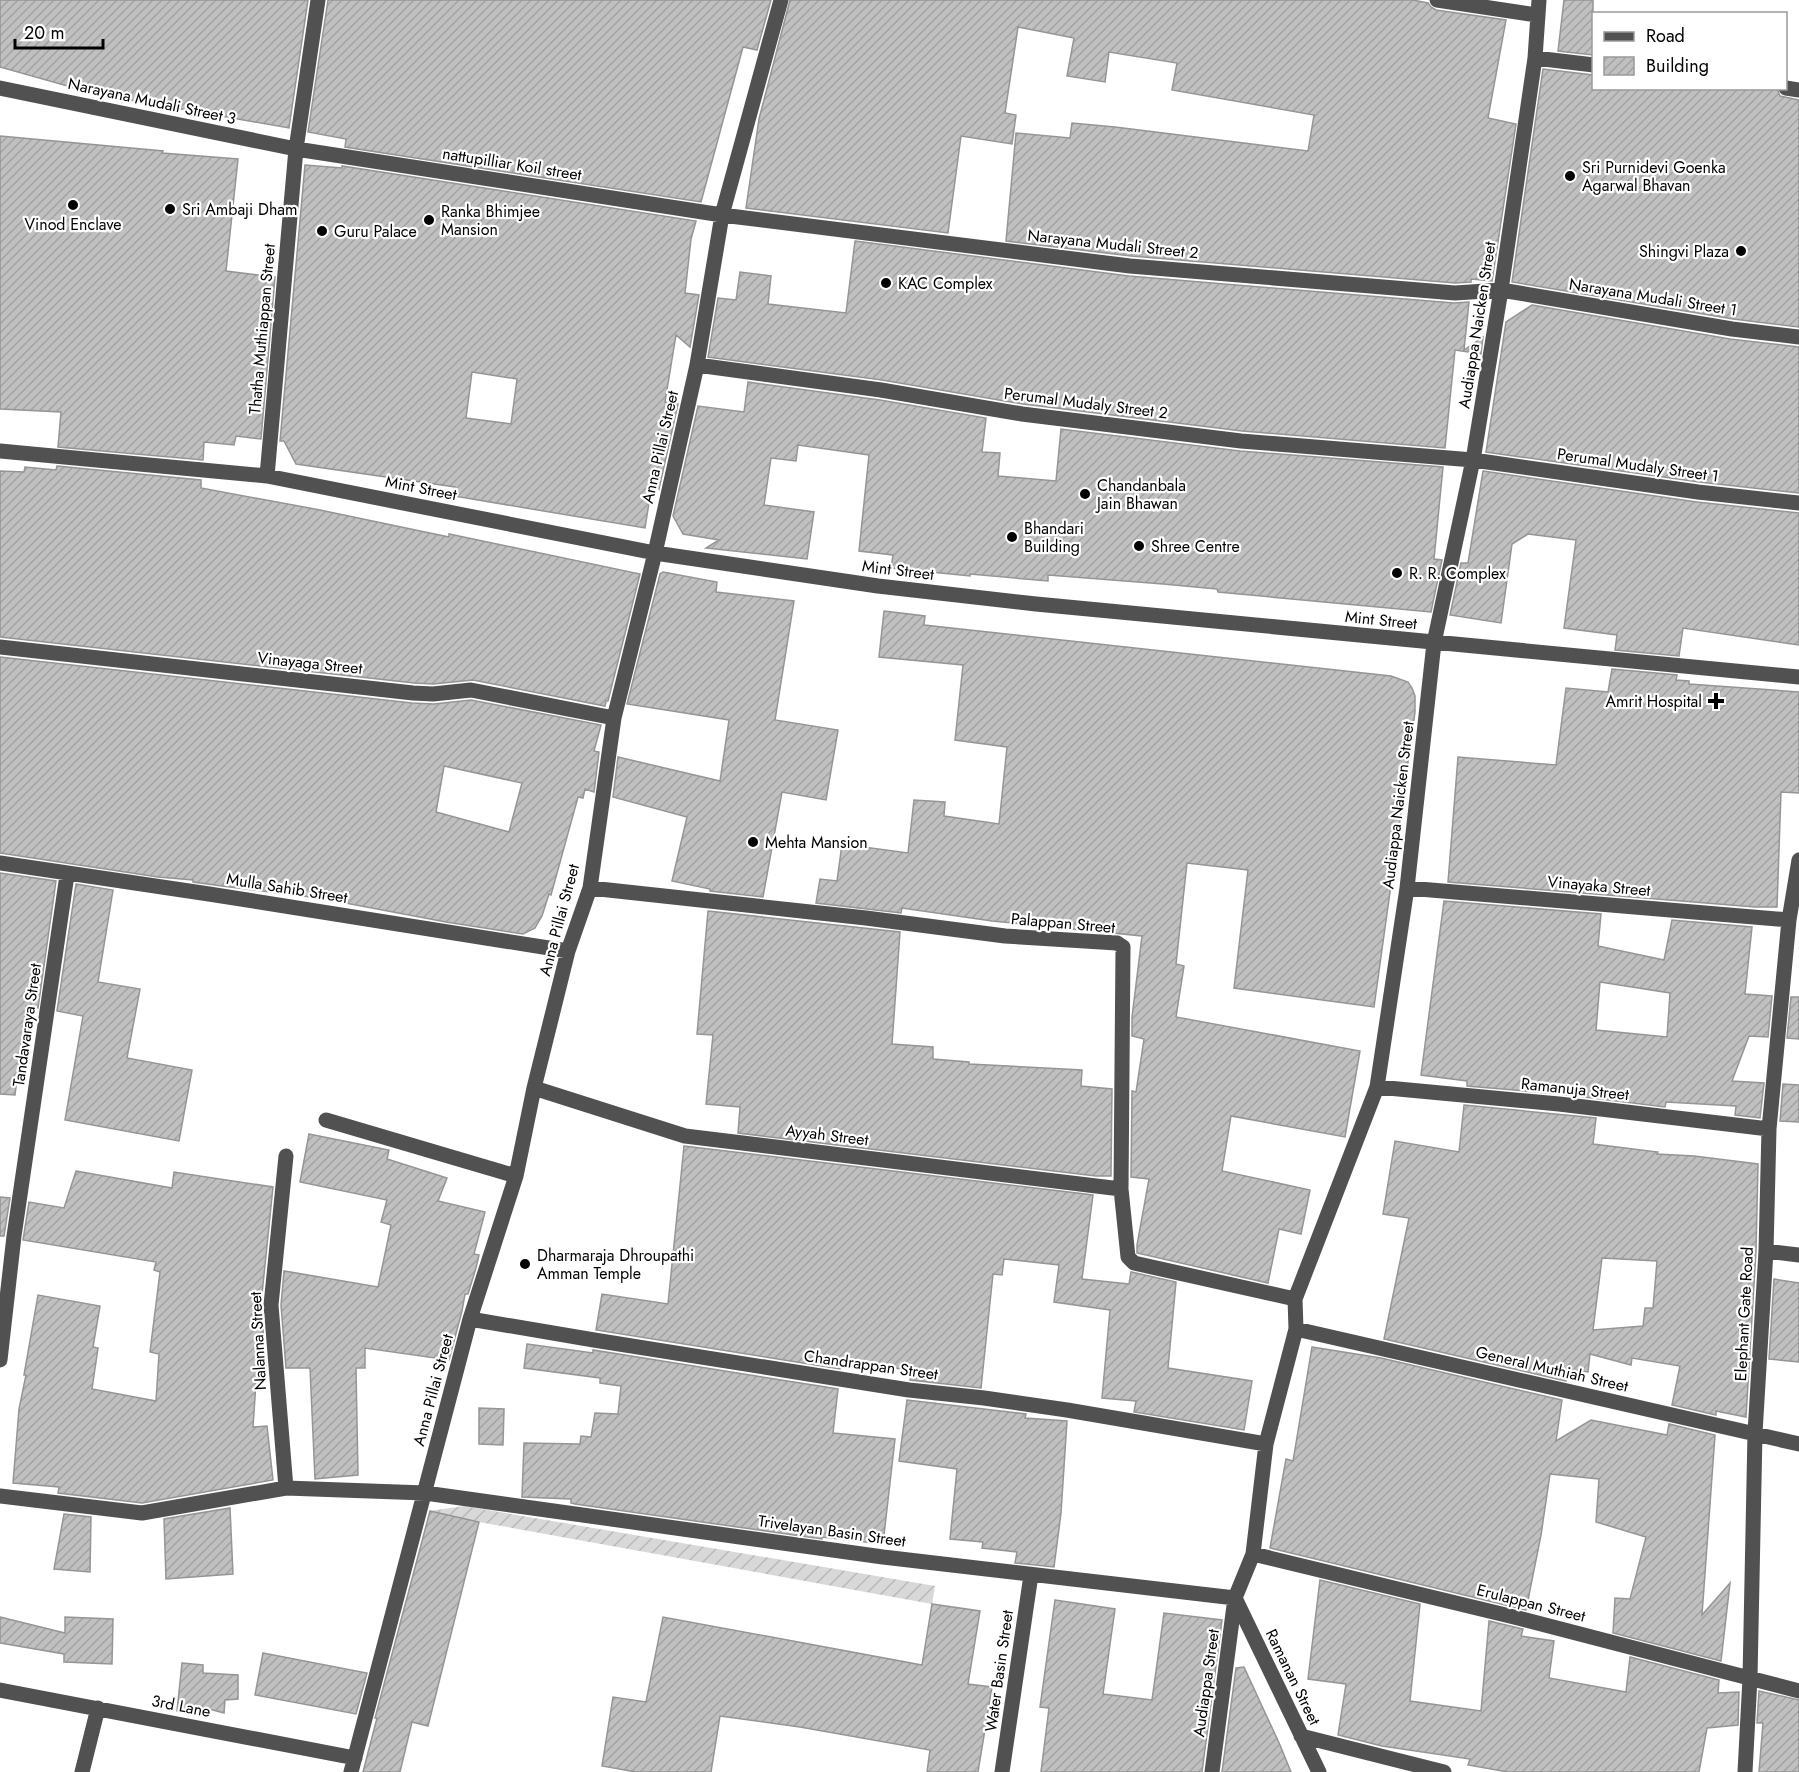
<svg xmlns="http://www.w3.org/2000/svg" width="1799" height="1772" font-family="Jost,sans-serif">
	<defs>
		<pattern id="garden-furrows" width="10" height="10" patternUnits="userSpaceOnUse" patternTransform="scale(1.5)"><rect width="10" height="10" fill="#d8d8d8"/><path d="M-1 1l2-2M0 10L10 0M9 11l2-2" fill="none" stroke="#b8b8b8"/></pattern>
		<pattern id="building-hatch" width="6" height="6" patternUnits="userSpaceOnUse" patternTransform="scale(1.5)"><rect width="6" height="6" fill="#c0c0c0"/><path d="M-1 1l2-2M0 6l6-6M5 7l2-2" fill="none" stroke="#a3a3a3"/></pattern>
	</defs>
	<rect width="100%" height="100%" fill="#fff"/>
	<path fill="url(#garden-furrows)" d="M 464,1506 L 935,1586 L 932,1604 L 479,1522 L 429,1511 Z"/>
	<path fill="url(#building-hatch)" stroke="#959595" stroke-width="1.5" fill-rule="evenodd" d="M 0,0 L 308,0 L 289,128 L 136,101 L 96,95 L 96,94 L 0,67 Z
		M 328,0 L 771,0 L 757,50 L 743,47 L 701,202 L 345,147 L 346,139 L 308,132 Z
		M 790,0 L 1413,0 L 1428,3 L 1431,7 L 1436,10 L 1506,20 L 1488,118 L 1516,124 L 1492,281 L 1471,279 L 1471,282 L 1455,283 L 1131,256 L 1006,241 L 1016,133 L 1070,138 L 1072,123 L 1115,127 L 1308,151 L 1314,115 L 1172,90 L 1177,63 L 1109,52 L 1105,82 L 1067,76 L 1074,38 L 1018,27 L 1005,113 L 1016,115 L 1012,144 L 961,136 L 948,233 L 746,208 L 759,119 Z
		M 1564,0 L 1593,0 L 1593,55 L 1558,51 Z
		M 1543,69 L 1593,75 L 1593,88 L 1777,88 L 1780,96 L 1799,100 L 1799,327 L 1733,319 L 1512,282 Z
		M 0,136 L 163,151 L 162,153 L 238,159 L 226,271 L 275,277 L 261,439 L 236,436 L 234,445 L 204,442 L 203,460 L 58,447 L 61,412 L 0,409 Z
		M 305,165 L 342,168 L 342,166 L 696,221 L 691,239 L 685,293 L 699,295 L 690,347 L 676,335 L 665,402 L 678,404 L 659,489 L 653,478 L 645,528 L 454,496 L 455,487 L 296,464 L 284,441 L 280,441 ZM 472,372 L 517,379 L 511,424 L 466,418 Z
		M 855,241 L 1129,276 L 1454,303 L 1469,302 L 1464,350 L 1483,337 L 1481,354 L 1455,350 L 1445,448 L 1242,431 L 1023,404 L 882,380 L 708,357 L 718,298 L 736,300 L 740,272 L 771,276 L 768,304 L 846,313 Z
		M 1532,305 L 1730,339 L 1799,347 L 1799,493 L 1699,482 L 1486,452 L 1506,322 Z
		M 748,382 L 880,400 L 986,418 L 982,452 L 1000,453 L 998,476 L 1056,481 L 1061,429 L 1240,451 L 1443,467 L 1434,559 L 1442,560 L 1431,612 L 1218,592 L 1217,589 L 1163,584 L 1048,575 L 1048,581 L 970,574 L 970,576 L 891,568 L 893,555 L 859,551 L 869,455 L 798,445 L 796,461 L 771,458 L 764,505 L 814,512 L 807,559 L 706,548 L 719,540 L 683,534 L 673,516 L 698,406 L 744,412 Z
		M 57,466 L 201,480 L 201,488 L 320,510 L 449,537 L 449,534 L 640,574 L 608,701 L 606,701 L 605,706 L 473,680 L 433,684 L 414,683 L 0,637 L 0,471 L 24,472 L 25,467 L 56,470 Z
		M 1483,471 L 1697,502 L 1799,513 L 1799,645 L 1683,628 L 1679,656 L 1615,650 L 1617,635 L 1564,628 L 1576,540 L 1528,534 L 1512,544 L 1501,623 L 1450,615 L 1461,563 L 1468,563 Z
		M 663,572 L 717,582 L 716,592 L 794,601 L 775,720 L 838,730 L 826,800 L 782,792 L 763,897 L 710,891 L 710,889 L 672,881 L 687,817 L 613,797 L 618,757 L 720,781 L 729,720 L 627,704 L 660,574 Z
		M 884,611 L 925,616 L 924,625 L 1391,676 L 1408,682 L 1412,688 L 1415,696 L 1415,712 L 1374,1007 L 1234,988 L 1248,870 L 1187,863 L 1176,964 L 1184,966 L 1176,1017 L 1360,1051 L 1345,1137 L 1231,1116 L 1222,1171 L 1310,1190 L 1301,1234 L 1279,1229 L 1268,1283 L 1137,1253 L 1137,1245 L 1149,1179 L 1131,1177 L 1132,1091 L 1136,1092 L 1144,1039 L 1132,1036 L 1132,1017 L 1142,936 L 992,921 L 902,908 L 901,913 L 816,903 L 820,879 L 837,881 L 842,844 L 908,853 L 914,800 L 945,802 L 944,816 L 999,824 L 1007,747 L 955,740 L 963,665 L 879,657 Z
		M 0,657 L 412,703 L 434,704 L 471,700 L 601,725 L 594,751 L 599,752 L 594,792 L 585,789 L 583,798 L 578,797 L 551,895 L 549,894 L 542,916 L 535,928 L 523,934 L 446,922 L 319,898 L 222,886 L 193,882 L 193,880 L 158,877 L 0,853 ZM 444,766 L 522,783 L 509,832 L 436,812 Z
		M 1612,669 L 1677,675 L 1676,680 L 1689,681 L 1689,684 L 1799,692 L 1799,793 L 1781,792 L 1777,907 L 1755,907 L 1448,882 L 1458,757 L 1556,765 L 1566,688 L 1608,692 Z
		M 0,873 L 56,881 L 38,1008 L 26,1006 L 15,1095 L 0,1094 Z
		M 76,884 L 113,890 L 98,982 L 140,989 L 127,1058 L 192,1070 L 179,1141 L 65,1120 L 83,1016 L 57,1011 Z
		M 1444,901 L 1601,914 L 1598,946 L 1664,960 L 1672,920 L 1752,927 L 1745,994 L 1772,996 L 1768,1037 L 1749,1036 L 1732,1081 L 1764,1083 L 1760,1118 L 1735,1115 L 1736,1106 L 1666,1102 L 1665,1107 L 1560,1094 L 1467,1086 L 1467,1081 L 1421,1075 ZM 1600,982 L 1670,993 L 1667,1037 L 1596,1030 Z
		M 708,911 L 900,932 L 892,1044 L 933,1047 L 933,1059 L 969,1062 L 969,1064 L 1082,1070 L 1081,1086 L 1112,1089 L 1111,1176 L 1096,1176 L 738,1133 L 740,1107 L 706,1104 L 713,1035 L 697,1034 Z
		M 1791,997 L 1799,997 L 1799,1039 L 1787,1038 Z
		M 1783,1084 L 1799,1085 L 1799,1122 L 1780,1121 Z
		M 1464,1105 L 1596,1118 L 1593,1144 L 1658,1152 L 1657,1154 L 1694,1156 L 1758,1164 L 1756,1251 L 1746,1417 L 1716,1411 L 1716,1415 L 1672,1405 L 1680,1366 L 1632,1358 L 1631,1365 L 1590,1354 L 1588,1372 L 1567,1369 L 1566,1381 L 1384,1339 L 1409,1218 L 1383,1214 L 1395,1141 L 1459,1152 ZM 1602,1258 L 1657,1261 L 1653,1308 L 1645,1308 L 1643,1326 L 1593,1330 Z
		M 309,1134 L 389,1150 L 387,1159 L 447,1178 L 438,1201 L 485,1212 L 474,1254 L 479,1255 L 476,1268 L 468,1294 L 465,1294 L 462,1311 L 449,1360 L 365,1348 L 365,1368 L 356,1368 L 358,1475 L 315,1479 L 310,1368 L 286,1368 L 281,1305 L 284,1271 L 378,1287 L 391,1225 L 381,1222 L 387,1200 L 300,1182 Z
		M 684,1146 L 1093,1195 L 1082,1279 L 1129,1284 L 1131,1272 L 1176,1282 L 1168,1368 L 1252,1381 L 1244,1430 L 1134,1412 L 1136,1401 L 1102,1398 L 1110,1310 L 1054,1302 L 1059,1265 L 1004,1259 L 1002,1275 L 993,1274 L 981,1388 L 910,1380 L 911,1370 L 841,1362 L 840,1369 L 596,1330 L 602,1294 L 668,1304 Z
		M 76,1171 L 172,1188 L 174,1172 L 273,1187 L 261,1304 L 266,1368 L 257,1368 L 253,1427 L 267,1426 L 273,1480 L 142,1503 L 58,1493 L 59,1487 L 13,1483 L 19,1409 L 26,1375 L 24,1375 L 38,1295 L 100,1306 L 93,1347 L 98,1348 L 92,1389 L 156,1401 L 159,1354 L 150,1352 L 160,1272 L 154,1270 L 156,1262 L 23,1240 L 29,1202 L 64,1208 Z
		M 0,1197 L 10,1198 L 4,1236 L 0,1236 Z
		M 1774,1279 L 1799,1283 L 1799,1362 L 1769,1359 Z
		M 527,1344 L 593,1353 L 593,1350 L 838,1389 L 833,1433 L 895,1439 L 883,1544 L 822,1537 L 822,1539 L 575,1504 L 571,1503 L 571,1499 L 522,1497 L 524,1443 L 580,1444 L 581,1436 L 591,1437 L 595,1413 L 618,1414 L 621,1386 L 600,1383 L 600,1378 L 524,1368 Z
		M 1312,1347 L 1381,1358 L 1562,1400 L 1556,1441 L 1591,1420 L 1667,1435 L 1669,1424 L 1715,1435 L 1702,1615 L 1730,1583 L 1721,1661 L 1613,1633 L 1615,1598 L 1630,1599 L 1646,1537 L 1596,1522 L 1599,1479 L 1550,1474 L 1541,1535 L 1526,1610 L 1270,1548 L 1286,1459 L 1293,1461 Z
		M 907,1400 L 1026,1414 L 1025,1418 L 1067,1421 L 1061,1513 L 1054,1567 L 1015,1563 L 1017,1552 L 982,1548 L 983,1542 L 950,1539 L 957,1469 L 899,1461 Z
		M 479,1408 L 504,1409 L 503,1445 L 479,1444 Z
		M 230,1508 L 233,1574 L 166,1579 L 164,1519 Z
		M 430,1511 L 479,1522 L 428,1726 L 412,1722 L 400,1772 L 363,1772 L 377,1718 L 375,1718 Z
		M 64,1514 L 91,1517 L 90,1572 L 54,1569 Z
		M 1320,1580 L 1420,1604 L 1410,1701 L 1481,1711 L 1489,1621 L 1523,1629 L 1521,1636 L 1554,1641 L 1549,1678 L 1626,1692 L 1630,1657 L 1719,1680 L 1718,1693 L 1739,1692 L 1738,1725 L 1707,1728 L 1699,1772 L 1508,1772 L 1468,1765 L 1470,1759 L 1382,1746 L 1338,1735 L 1346,1684 L 1308,1679 Z
		M 1055,1600 L 1115,1609 L 1103,1694 L 1152,1700 L 1164,1613 L 1222,1620 L 1202,1772 L 1041,1772 L 1049,1708 L 1040,1707 Z
		M 932,1604 L 980,1611 L 968,1684 L 992,1687 L 978,1772 L 927,1772 L 930,1750 L 800,1727 L 720,1716 L 711,1772 L 636,1772 L 602,1766 L 613,1697 L 646,1702 L 663,1617 L 922,1665 Z
		M 0,1617 L 65,1633 L 65,1617 L 113,1619 L 112,1664 L 64,1662 L 64,1654 L 0,1643 Z
		M 263,1653 L 367,1673 L 356,1714 L 255,1695 Z
		M 182,1663 L 203,1665 L 203,1673 L 238,1675 L 238,1699 L 225,1700 L 224,1713 L 202,1707 L 201,1716 L 177,1711 Z
		M 1244,1667 L 1280,1745 L 1291,1772 L 1222,1772 L 1236,1668 Z
		M 1759,1691 L 1799,1700 L 1799,1772 L 1759,1772 L 1763,1723 L 1757,1723 Z"/>
	<g fill="none" stroke-linecap="round" stroke-linejoin="round">
		<path stroke="#515151" stroke-width="15" d="M 1437,0 L 1537,15
			M 1535,58 L 1594,65
			M 0,88 L 296,149 L 722,215 L 1130,266 L 1455,293 L 1501,290 L 1732,329 L 1799,337
			M 1786,88 L 1799,90
			M 697,365 L 881,390 L 1022,414 L 1241,441 L 1473,460 L 1698,492 L 1799,503
			M 0,451 L 267,476 L 655,553 L 878,586 L 1036,604 L 1799,677
			M 267,476 L 296,149 L 318,0
			M 0,647 L 413,693 L 433,694 L 471,690 L 614,718
			M 0,863 L 209,894 L 568,951
			M 590,888 L 866,918 L 1005,936 L 1117,943 L 1123,947 L 1121,1189 L 1128,1257 L 1134,1263 L 1295,1299
			M 1407,888 L 1789,920
			M 1377,1087 L 1559,1104 L 1769,1129
			M 534,1088 L 685,1136 L 1121,1189
			M 326,1120 L 516,1176
			M 1766,1251 L 1799,1255
			M 470,1319 L 594,1340 L 909,1390 L 984,1398 L 1067,1410 L 1266,1444
			M 1296,1329 L 1799,1444
			M 0,1360 L 14,1236 L 67,875
			M 286,1488 L 271,1305 L 286,1156
			M 0,1496 L 142,1513 L 286,1488 L 425,1493 L 883,1557 L 1235,1598
			M 1253,1554 L 1514,1617 L 1799,1691
			M 1235,1598 L 1319,1772
			M 0,1690 L 355,1758
			M 1301,1736 L 1444,1772
			M 82,1772 L 98,1708
			M 351,1772 L 470,1319 L 516,1176 L 534,1088 L 568,951 L 590,888 L 614,718 L 655,553 L 697,365 L 722,215 L 781,0
			M 1002,1772 L 1031,1575
			M 1212,1772 L 1235,1598 L 1253,1554 L 1266,1444 L 1296,1329 L 1295,1299 L 1377,1087 L 1407,888 L 1434,643 L 1473,460 L 1501,290 L 1535,58 L 1539,0
			M 1745,1772 L 1750,1678 L 1755,1433 L 1766,1251 L 1769,1129 L 1789,920 L 1799,860"/>
	</g>
	<g fill="#000" stroke="#fff" stroke-width="2">
		<circle cx="1570" cy="176" r="6"/>
		<circle cx="73" cy="205" r="6"/>
		<circle cx="170" cy="209" r="6"/>
		<circle cx="429" cy="220" r="6"/>
		<circle cx="322" cy="231" r="6"/>
		<circle cx="1741" cy="251" r="6"/>
		<circle cx="886" cy="283" r="6"/>
		<circle cx="1085" cy="494" r="6"/>
		<circle cx="1012" cy="537" r="6"/>
		<circle cx="1139" cy="546" r="6"/>
		<circle cx="1397" cy="573" r="6"/>
		<path d="M1713 692h6v6h6v6h-6v6h-6v-6h-6v-6h6z"/>
		<circle cx="753" cy="842" r="6"/>
		<circle cx="525" cy="1264" r="6"/>
	</g>
	<g text-anchor="middle" dominant-baseline="central" stroke-width="4.5" stroke-linejoin="round" paint-order="stroke">
		<g font-size="16" fill="#000" stroke="#fff">
			<text transform="translate(152 101) rotate(12)">Narayana Mudali Street 3</text>
			<text transform="translate(512 164) rotate(9)">nattupilliar Koil street</text>
			<text transform="translate(1113 244) rotate(6)">Narayana Mudali Street 2</text>
			<text transform="translate(1653 297) rotate(9)">Narayana Mudali Street 1</text>
			<text transform="translate(1477 325) rotate(-81)">Audiappa Naicken Street</text>
			<text transform="translate(262 329) rotate(-85)">Thatha Muthiappan Street</text>
			<text transform="translate(1086 403) rotate(7)">Perumal Mudaly Street 2</text>
			<text transform="translate(660 447) rotate(-77)">Anna Pillai Street</text>
			<text transform="translate(1638 465) rotate(8)">Perumal Mudaly Street 1</text>
			<text transform="translate(421 488) rotate(11)">Mint Street</text>
			<text transform="translate(898 570) rotate(7)">Mint Street</text>
			<text transform="translate(1381 620) rotate(6)">Mint Street</text>
			<text transform="translate(310 663) rotate(6)">Vinayaga Street</text>
			<text transform="translate(1398 805) rotate(-83)">Audiappa Naicken Street</text>
			<text transform="translate(1599 886) rotate(5)">Vinayaka Street</text>
			<text transform="translate(287 888) rotate(9)">Mulla Sahib Street</text>
			<text transform="translate(559 920) rotate(-75)">Anna Pillai Street</text>
			<text transform="translate(1063 923) rotate(5)">Palappan Street</text>
			<text transform="translate(27 1025) rotate(-82)">Tandavaraya Street</text>
			<text transform="translate(1575 1089) rotate(6)">Ramanuja Street</text>
			<text transform="translate(827 1135) rotate(7)">Ayyah Street</text>
			<text transform="translate(1744 1314) rotate(-87)">Elephant Gate Road</text>
			<text transform="translate(258 1341) rotate(-93)">Nalanna Street</text>
			<text transform="translate(871 1365) rotate(8)">Chandrappan Street</text>
			<text transform="translate(1552 1369) rotate(13)">General Muthiah Street</text>
			<text transform="translate(433 1390) rotate(-75)">Anna Pillai Street</text>
			<text transform="translate(832 1531) rotate(8)">Trivelayan Basin Street</text>
			<text transform="translate(1531 1603) rotate(14)">Erulappan Street</text>
			<text transform="translate(999 1671) rotate(-82)">Water Basin Street</text>
			<text transform="translate(1293 1677) rotate(64)">Ramanan Street</text>
			<text transform="translate(1206 1683) rotate(-82)">Audiappa Street</text>
			<text transform="translate(181 1706) rotate(11)">3rd Lane</text>
		</g>
		<g font-size="16" fill="#000" stroke="#fff" text-anchor="start">
			<text x="1582" y="167">Sri Purnidevi Goenka<tspan x="1582" dy="18">Agarwal Bhavan</tspan></text>
			<text x="182" y="209">Sri Ambaji Dham</text>
			<text x="441" y="211">Ranka Bhimjee<tspan x="441" dy="18">Mansion</tspan></text>
			<text x="73" y="224" text-anchor="middle">Vinod Enclave</text>
			<text x="334" y="231">Guru Palace</text>
			<text x="1729" y="251" text-anchor="end">Shingvi Plaza</text>
			<text x="898" y="283">KAC Complex</text>
			<text x="1097" y="485">Chandanbala<tspan x="1097" dy="18">Jain Bhawan</tspan></text>
			<text x="1024" y="528">Bhandari<tspan x="1024" dy="18">Building</tspan></text>
			<text x="1151" y="546">Shree Centre</text>
			<text x="1409" y="573">R. R. Complex</text>
			<text x="1702" y="701" text-anchor="end">Amrit Hospital</text>
			<text x="765" y="842">Mehta Mansion</text>
			<text x="537" y="1255">Dharmaraja Dhroupathi<tspan x="537" dy="18">Amman Temple</tspan></text>
		</g>
	</g>
	<rect x="1592" y="12" width="195" height="78" fill="#ffffff" stroke="#999999" stroke-width="1.5"/>
	<rect x="1604" y="32" width="30" height="9" fill="#515151" stroke="#999999" stroke-width="1.5"/>
	<text x="1646" y="42" font-size="18" fill="#000000">Road</text>
	<rect x="1604" y="57" width="30" height="18" fill="url(#building-hatch)" stroke="#999999" stroke-width="1.5"/>
	<text x="1646" y="72" font-size="18" fill="#000000">Building</text>
	<path d="M15 39v9h88v-9" fill="none" stroke="#000000" stroke-width="3"/>
	<text x="24" y="39" font-size="18" fill="#000000" stroke="#ffffff" stroke-width="4.5" paint-order="stroke">20 m</text>
</svg>
